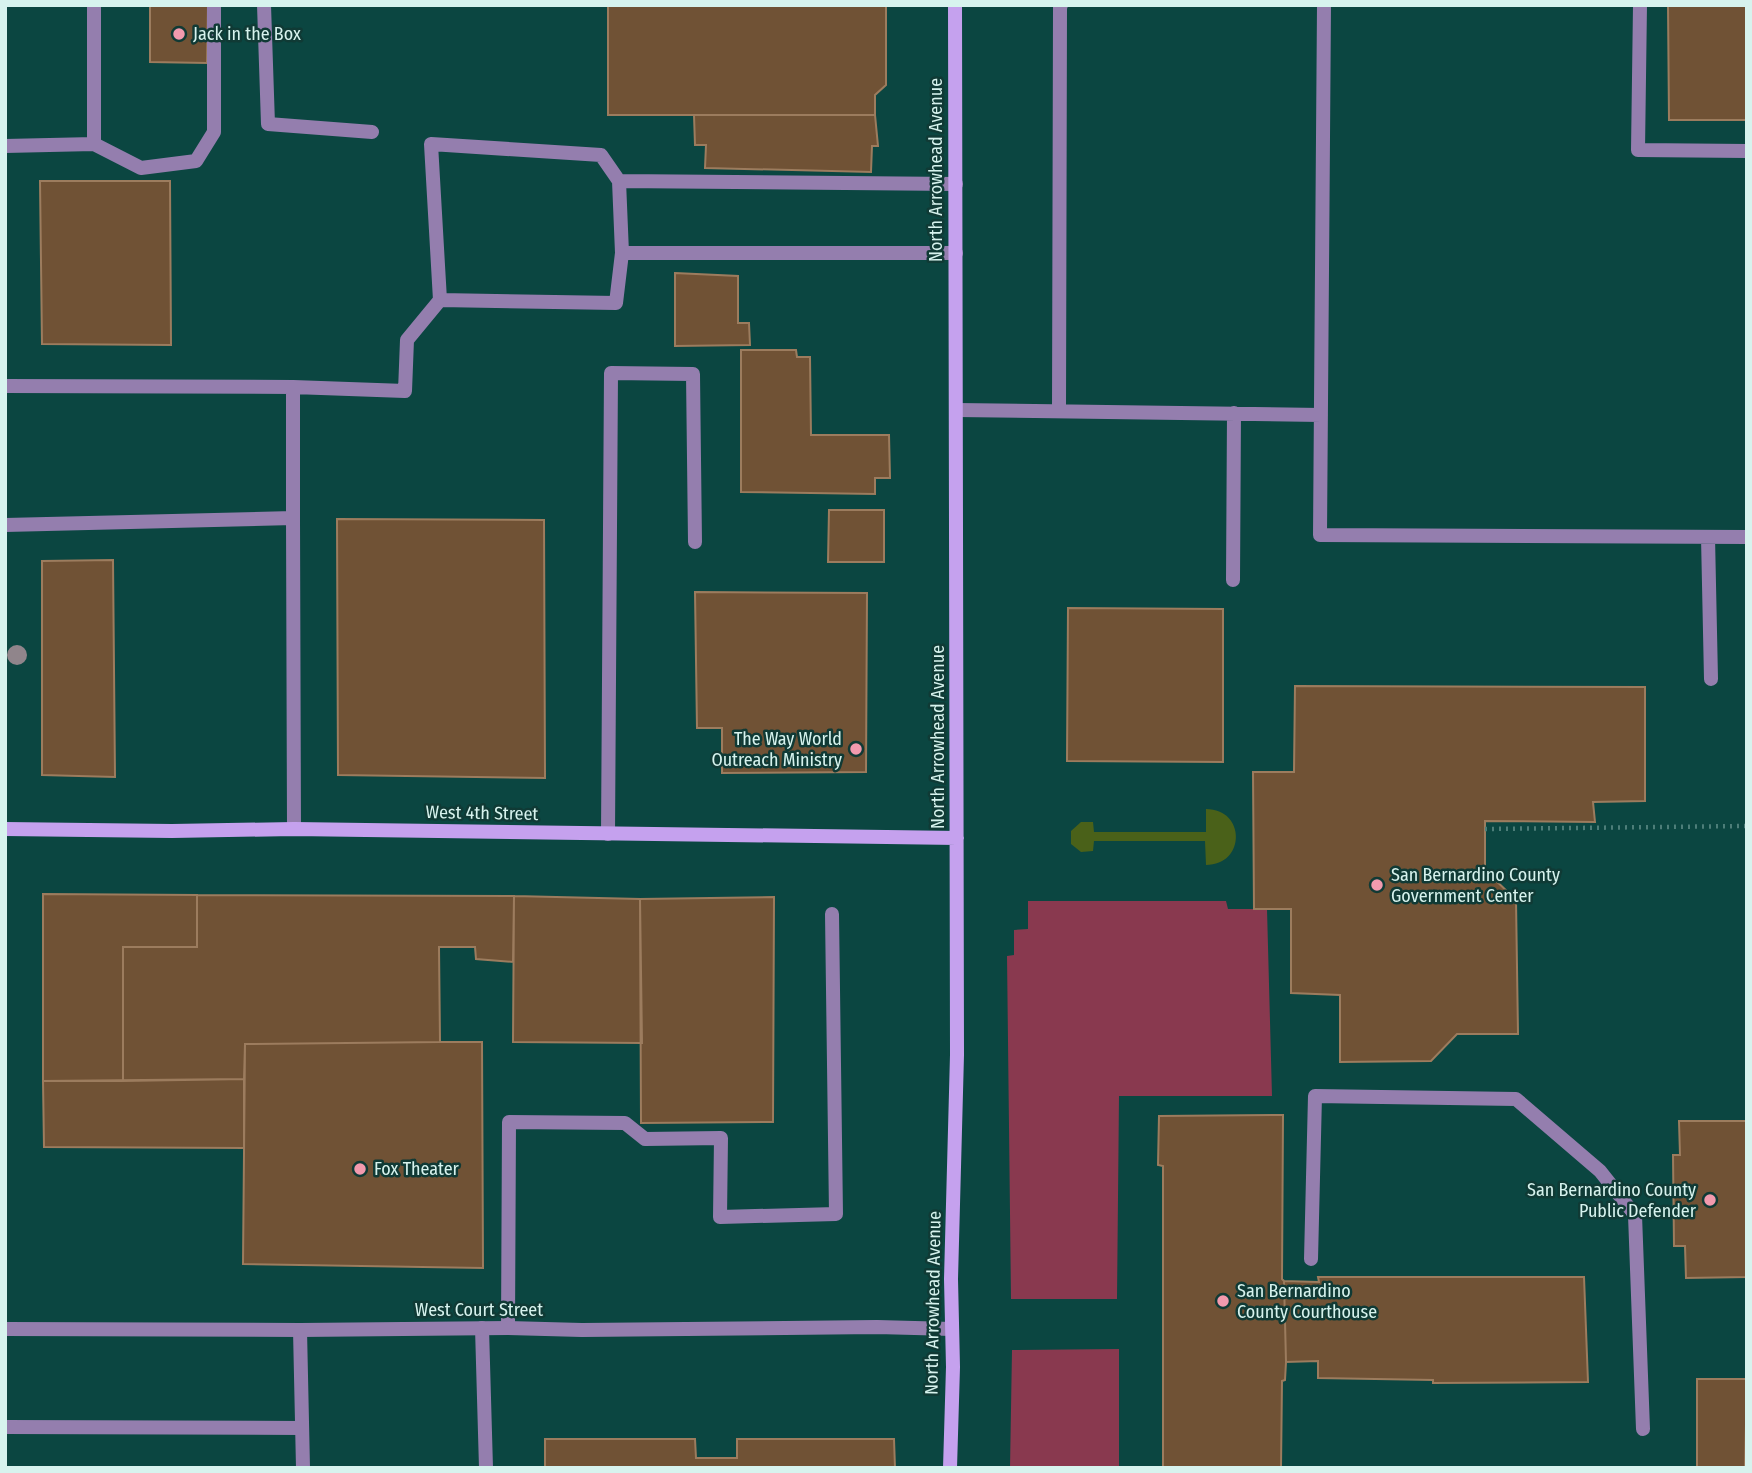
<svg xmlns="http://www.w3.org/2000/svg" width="1752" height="1473" font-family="'Fira Sans Condensed',sans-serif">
	<rect width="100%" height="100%" fill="#0b4641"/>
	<path fill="#89394f" d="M 1028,901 L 1226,901 L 1228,909 L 1267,909 L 1272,1096 L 1119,1096 L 1117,1299 L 1011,1299 L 1007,956 L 1014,955 L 1014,930 L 1028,929 Z
		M 1119,1349 L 1119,1468 L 1010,1468 L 1012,1350 Z"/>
	<path fill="#4a6119" d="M 1206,809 C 1246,809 1246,865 1206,865 L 1205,841 L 1094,841 L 1093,851 L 1081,852 L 1071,844 L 1071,831 L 1081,822 L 1093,822 L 1094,832 L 1206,832 Z"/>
	<path fill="#705235" stroke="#9c7c5e" stroke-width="2" d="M 150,5 L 208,5 L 207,63 L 150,62 Z
		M 608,5 L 886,5 L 886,85 L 875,95 L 875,115 L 608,115 Z
		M 1668,5 L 1747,5 L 1747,120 L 1669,120 Z
		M 694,115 L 875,115 L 878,146 L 872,146 L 871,172 L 705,168 L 706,145 L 695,145 Z
		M 40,181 L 170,181 L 171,345 L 42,344 Z
		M 675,273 L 738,276 L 738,323 L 749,323 L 750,345 L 675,346 Z
		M 741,350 L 796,350 L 797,357 L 810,357 L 811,435 L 889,435 L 890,478 L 875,478 L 875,494 L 741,492 Z
		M 829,510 L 884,510 L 884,562 L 828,562 Z
		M 337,519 L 544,520 L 545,778 L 338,775 Z
		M 113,560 L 115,777 L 42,775 L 42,561 Z
		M 695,592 L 867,593 L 866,772 L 722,773 L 722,728 L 697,728 Z
		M 1068,608 L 1223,609 L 1223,762 L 1067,761 Z
		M 1295,686 L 1645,687 L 1645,801 L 1593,802 L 1595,822 L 1485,821 L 1485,870 L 1516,900 L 1518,1034 L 1457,1034 L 1431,1061 L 1340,1062 L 1340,995 L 1291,993 L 1291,909 L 1254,909 L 1253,772 L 1294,772 Z
		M 43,894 L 197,895 L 197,947 L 123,947 L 123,1081 L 43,1081 Z
		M 197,895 L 514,896 L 513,962 L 476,959 L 475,947 L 439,947 L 440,1042 L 245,1044 L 244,1079 L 123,1081 L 123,947 L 197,947 Z
		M 514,896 L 640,899 L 642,1043 L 513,1042 Z
		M 774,897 L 773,1122 L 641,1123 L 640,899 Z
		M 440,1042 L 482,1042 L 483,1268 L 243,1264 L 245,1044 Z
		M 244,1079 L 244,1148 L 44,1147 L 43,1081 Z
		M 1283,1115 L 1282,1279 L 1284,1281 L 1286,1362 L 1285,1380 L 1282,1381 L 1281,1468 L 1163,1468 L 1163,1166 L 1158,1165 L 1159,1116 Z
		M 1679,1121 L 1747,1121 L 1747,1277 L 1686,1278 L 1685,1246 L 1674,1246 L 1673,1155 L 1680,1155 Z
		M 1318,1277 L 1584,1277 L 1588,1382 L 1433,1383 L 1433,1380 L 1318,1378 L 1318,1361 L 1286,1362 L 1284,1281 L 1319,1282 Z
		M 1697,1379 L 1747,1379 L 1745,1468 L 1697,1468 Z
		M 545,1439 L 695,1439 L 696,1458 L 737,1458 L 737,1439 L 894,1439 L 895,1468 L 545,1468 Z"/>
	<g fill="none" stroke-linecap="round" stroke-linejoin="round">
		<path stroke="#4d7e79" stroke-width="4.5" stroke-dasharray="2 5" stroke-linecap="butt" d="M 1485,829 L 1747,826"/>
		<path stroke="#947eae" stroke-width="14" d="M 264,5 L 268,124 L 372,132
			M 1324,5 L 1320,535 L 1747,537
			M 1640,5 L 1638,150 L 1747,151
			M 94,144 L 141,168 L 196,161 L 214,132 L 214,5
			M 5,146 L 94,144 L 94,5
			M 619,181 L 622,253 L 956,253
			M 440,300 L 616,303 L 622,253
			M 5,386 L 293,387 L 405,391 L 407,340 L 440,300 L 431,144 L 601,155 L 619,181 L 956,184
			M 957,410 L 1321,415
			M 1059,411 L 1060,7 L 1061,5
			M 293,518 L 294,829
			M 5,525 L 293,518 L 293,387
			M 1708,537 L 1711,679
			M 1233,580 L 1234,413
			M 608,834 L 611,373 L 693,374 L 695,542
			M 1311,1259 L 1315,1096 L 1516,1099 L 1600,1171 L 1635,1215 L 1643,1429
			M 482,1328 L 486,1468
			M 508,1328 L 509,1122 L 625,1123 L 645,1139 L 721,1138 L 720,1217 L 836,1214 L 832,914
			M 300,1330 L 303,1468
			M 5,1427 L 302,1428"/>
		<path stroke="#947eae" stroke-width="14" d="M 5,1329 L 300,1330 L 508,1328 L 582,1330 L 877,1327 L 952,1329"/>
		<path stroke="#c5a1ee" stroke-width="14" d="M 5,829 L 172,831 L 294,829 L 957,838
			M 950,1468 L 953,1367 L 951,1279 L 957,1055 L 955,5"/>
	</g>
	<circle fill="#90858b" cx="17" cy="655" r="10"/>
	<g fill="#f29aae" stroke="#103a35" stroke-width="2.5">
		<circle cx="179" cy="34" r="7"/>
		<circle cx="856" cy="749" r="7"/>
		<circle cx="1377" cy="885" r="7"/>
		<circle cx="360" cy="1169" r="7"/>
		<circle cx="1710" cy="1200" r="7"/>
		<circle cx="1223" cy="1301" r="7"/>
	</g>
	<g text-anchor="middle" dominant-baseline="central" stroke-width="5" stroke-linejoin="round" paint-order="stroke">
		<g font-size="18" fill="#d7f3ee" stroke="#103a35" text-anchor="start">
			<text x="193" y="34">Jack in the Box</text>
			<text x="842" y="739" text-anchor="end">The Way World<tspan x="842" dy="21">Outreach Ministry</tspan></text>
			<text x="1391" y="875">San Bernardino County<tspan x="1391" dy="21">Government Center</tspan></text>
			<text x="374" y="1169">Fox Theater</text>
			<text x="1696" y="1190" text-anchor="end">San Bernardino County<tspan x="1696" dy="21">Public Defender</tspan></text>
			<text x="1237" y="1291">San Bernardino<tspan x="1237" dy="21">County Courthouse</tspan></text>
		</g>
		<g font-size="18" fill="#d7f3ee" stroke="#103a35">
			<text transform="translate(936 170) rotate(-90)">North Arrowhead Avenue</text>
			<text transform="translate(938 737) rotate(-90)">North Arrowhead Avenue</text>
			<text transform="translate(482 813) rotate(1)">West 4th Street</text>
			<text transform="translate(933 1303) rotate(-89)">North Arrowhead Avenue</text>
			<text x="479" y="1310">West Court Street</text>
		</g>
	</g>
	<rect width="1752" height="1473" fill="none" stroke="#d7f3ee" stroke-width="14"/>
</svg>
